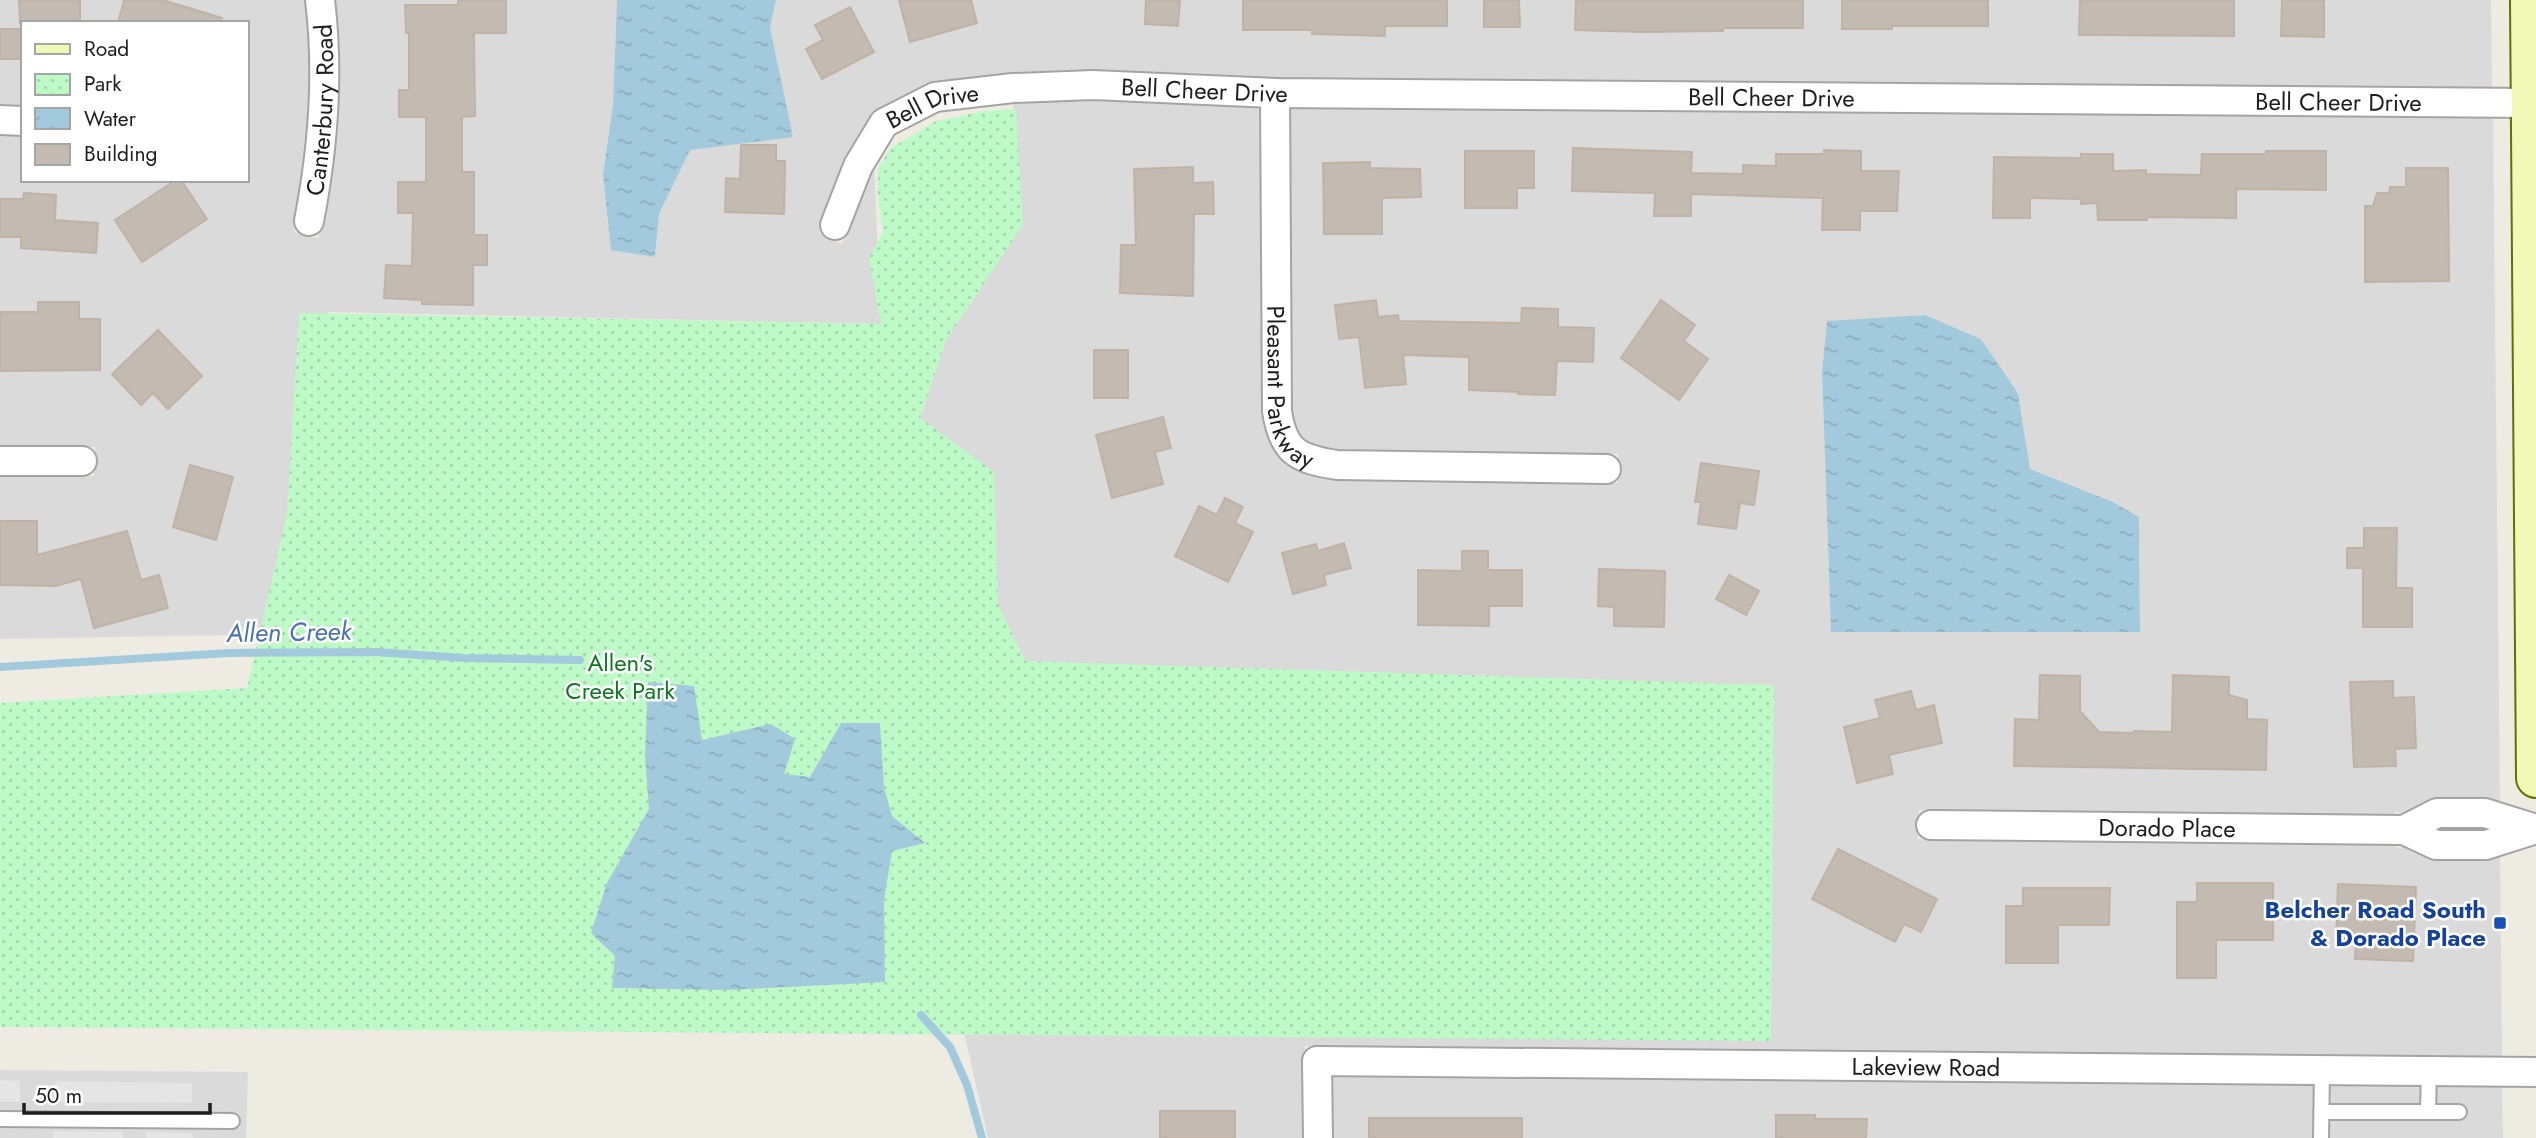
<svg xmlns="http://www.w3.org/2000/svg" width="2536" height="1138" font-family="Jost,sans-serif">
	<defs>
		<pattern id="park-dots" width="8" height="8" patternUnits="userSpaceOnUse" patternTransform="scale(1.75)"><rect width="8" height="8" fill="#bef9c8"/><path d="M2 2h.1M6 6h.1" fill="none" stroke="#a3d5ab" stroke-width="1.8" stroke-linecap="round"/></pattern>
		<pattern id="water-ripples" width="26" height="14" patternUnits="userSpaceOnUse" patternTransform="scale(1.75)"><rect width="26" height="14" fill="#a2cadc"/><path d="M2 4q2-2 4 0t4 0M15 11q2-2 4 0t4 0" fill="none" stroke="#8badbc"/></pattern>
	</defs>
	<rect width="100%" height="100%" fill="#eeebe2"/>
	<path fill="#dbdada" fill-rule="evenodd" d="M 0,0 L 307,0 L 312,86 L 303,182 L 294,232 L 318,238 L 328,186 L 333,0 L 617,0 L 613,104 L 603,175 L 611,250 L 655,256 L 659,214 L 690,149 L 793,137 L 770,27 L 776,0 L 2491,0 L 2492,88 L 1276,78 L 1093,71 L 1023,72 L 933,83 L 879,110 L 873,115 L 846,161 L 819,233 L 842,244 L 874,166 L 881,324 L 328,312 L 333,633 L 0,639 L 0,475 L 94,476 L 95,447 L 0,446 L 0,135 L 23,135 L 23,180 L 247,180 L 247,23 L 23,23 L 23,106 L 0,106 Z
		M 1093,100 L 1263,107 L 1264,411 L 1269,440 L 1289,466 L 1311,476 L 1337,480 L 1618,483 L 1618,454 L 1338,451 L 1318,448 L 1301,440 L 1292,425 L 1289,410 L 1288,107 L 2493,117 L 2500,802 L 2488,799 L 2437,799 L 2403,814 L 2396,811 L 2395,816 L 1919,810 L 1918,839 L 2395,845 L 2397,849 L 2404,846 L 2436,859 L 2485,860 L 2500,856 L 2502,1057 L 1305,1046 L 1305,1138 L 988,1138 L 962,1023 L 993,984 L 1072,975 L 1108,991 L 1154,994 L 1196,991 L 1212,986 L 1264,1000 L 1290,1025 L 1548,1021 L 1641,1017 L 1709,957 L 1772,848 L 1765,743 L 1770,698 L 1749,683 L 1647,823 L 1566,823 L 1512,793 L 1500,693 L 1442,688 L 1443,781 L 1369,782 L 1276,709 L 1184,702 L 999,696 L 994,472 L 920,419 L 946,340 L 1022,225 L 1013,102 ZM 1925,315 L 1981,339 L 2018,393 L 2030,469 L 2113,502 L 2139,517 L 2140,632 L 1831,631 L 1822,372 L 1827,322 Z
		M 0,1070 L 248,1072 L 246,1138 L 0,1138 Z
		M 1330,1076 L 2502,1086 L 2503,1138 L 1331,1138 Z"/>
	<path fill="url(#park-dots)" d="M 1016,109 L 1023,225 L 946,340 L 920,418 L 994,472 L 998,604 L 1025,661 L 1774,685 L 1771,1041 L 0,1027 L 0,703 L 247,688 L 287,514 L 299,313 L 881,324 L 869,258 L 883,232 L 878,196 L 878,168 L 891,148 L 934,122 L 983,111 Z"/>
	<path fill="#e5e5e5" d="M 0,1080 L 20,1081 L 20,1102 L 0,1102 Z
		M 55,1081 L 192,1083 L 192,1103 L 54,1102 Z
		M 53,1131 L 123,1132 L 123,1138 L 53,1138 Z
		M 146,1132 L 193,1133 L 193,1138 L 146,1138 Z"/>
	<path fill="url(#water-ripples)" d="M 617,0 L 776,0 L 770,27 L 793,137 L 690,150 L 659,214 L 655,257 L 611,250 L 603,175 L 613,104 Z
		M 1925,315 L 1981,339 L 2018,393 L 2030,469 L 2113,502 L 2139,517 L 2140,632 L 1831,632 L 1822,372 L 1827,321 Z
		M 648,682 L 694,686 L 702,740 L 771,724 L 795,739 L 784,774 L 810,777 L 841,723 L 880,723 L 884,788 L 892,816 L 925,843 L 892,851 L 884,900 L 885,982 L 727,990 L 612,988 L 615,956 L 591,933 L 607,883 L 649,809 L 645,755 Z"/>
	<g fill="none" stroke-linecap="round" stroke-linejoin="round">
		<path stroke="#a2cadc" stroke-width="8" d="M 0,667 L 229,653 L 376,652 L 464,658 L 580,660
			M 921,1015 L 950,1047 L 967,1085 L 982,1138"/>
	</g>
	<path fill="#c3bab2" stroke="#c0b3a5" stroke-width="2" d="M 19,0 L 80,0 L 80,23 L 20,23 Z
		M 124,0 L 163,0 L 222,18 L 221,23 L 118,23 Z
		M 458,0 L 506,0 L 506,33 L 474,33 L 475,116 L 462,117 L 462,172 L 474,172 L 474,235 L 487,235 L 487,265 L 473,265 L 473,305 L 422,304 L 422,300 L 384,298 L 386,265 L 412,266 L 413,213 L 398,213 L 398,182 L 426,182 L 426,117 L 399,117 L 399,90 L 409,90 L 409,33 L 406,33 L 405,5 L 458,5 Z
		M 899,0 L 971,0 L 977,23 L 910,42 Z
		M 1146,0 L 1180,0 L 1178,26 L 1145,24 Z
		M 1243,0 L 1447,0 L 1447,26 L 1385,26 L 1385,36 L 1312,34 L 1312,30 L 1243,30 Z
		M 1484,0 L 1519,0 L 1520,27 L 1484,27 Z
		M 1576,0 L 1803,0 L 1803,28 L 1723,28 L 1723,31 L 1641,32 L 1575,30 Z
		M 1842,0 L 1988,0 L 1988,26 L 1892,26 L 1892,29 L 1842,29 Z
		M 2080,0 L 2234,0 L 2234,36 L 2079,35 Z
		M 2282,0 L 2324,0 L 2324,37 L 2281,36 Z
		M 850,7 L 874,52 L 822,79 L 806,49 L 823,40 L 815,25 Z
		M 0,29 L 23,29 L 23,59 L 0,59 Z
		M 741,145 L 776,145 L 776,161 L 785,161 L 784,214 L 725,212 L 726,178 L 740,179 Z
		M 1573,148 L 1692,152 L 1691,173 L 1743,174 L 1743,165 L 1776,166 L 1776,154 L 1824,154 L 1824,150 L 1861,151 L 1861,171 L 1899,171 L 1897,211 L 1860,211 L 1860,230 L 1822,230 L 1823,198 L 1691,194 L 1691,216 L 1654,216 L 1655,193 L 1572,191 Z
		M 1465,151 L 1534,151 L 1534,188 L 1517,188 L 1517,208 L 1465,208 Z
		M 2266,151 L 2326,151 L 2326,190 L 2236,189 L 2236,218 L 2147,217 L 2147,220 L 2098,220 L 2097,203 L 2081,204 L 2081,199 L 2030,198 L 2030,218 L 1993,218 L 1994,157 L 2081,158 L 2081,154 L 2113,154 L 2113,171 L 2146,170 L 2146,174 L 2201,175 L 2202,154 L 2266,154 Z
		M 1370,162 L 1370,168 L 1420,169 L 1421,197 L 1382,198 L 1382,234 L 1324,234 L 1323,163 Z
		M 1193,167 L 1193,183 L 1213,182 L 1214,214 L 1194,214 L 1193,296 L 1120,293 L 1121,245 L 1136,245 L 1134,169 Z
		M 2406,168 L 2448,168 L 2449,281 L 2365,282 L 2365,206 L 2373,206 L 2377,193 L 2389,193 L 2390,187 L 2406,187 Z
		M 176,180 L 181,180 L 207,219 L 142,262 L 115,220 Z
		M 24,193 L 56,195 L 55,220 L 98,223 L 96,253 L 21,248 L 21,237 L 0,237 L 0,199 L 23,199 Z
		M 1376,300 L 1378,317 L 1398,315 L 1399,321 L 1521,323 L 1522,308 L 1558,309 L 1558,327 L 1594,328 L 1593,362 L 1557,361 L 1555,395 L 1518,394 L 1519,392 L 1469,390 L 1469,357 L 1403,355 L 1406,384 L 1365,388 L 1359,337 L 1339,339 L 1335,305 Z
		M 1661,300 L 1695,325 L 1684,341 L 1708,359 L 1679,400 L 1621,358 Z
		M 38,302 L 79,302 L 79,319 L 100,319 L 100,370 L 0,371 L 0,312 L 38,312 Z
		M 158,330 L 202,376 L 168,409 L 153,393 L 141,405 L 112,374 Z
		M 1094,350 L 1128,350 L 1128,398 L 1094,398 Z
		M 1163,417 L 1171,448 L 1155,452 L 1163,484 L 1112,498 L 1096,435 Z
		M 1701,463 L 1759,471 L 1754,505 L 1740,503 L 1736,529 L 1698,524 L 1701,502 L 1695,502 Z
		M 190,465 L 233,477 L 216,540 L 173,527 Z
		M 1225,498 L 1243,507 L 1235,523 L 1253,532 L 1228,582 L 1175,556 L 1199,506 L 1217,515 Z
		M 0,521 L 37,521 L 37,555 L 127,531 L 141,580 L 159,575 L 168,608 L 94,628 L 81,579 L 55,586 L 0,585 Z
		M 2364,528 L 2397,528 L 2396,588 L 2412,588 L 2412,627 L 2363,627 L 2363,568 L 2347,568 L 2347,548 L 2364,548 Z
		M 1344,543 L 1351,568 L 1324,575 L 1326,585 L 1293,594 L 1282,553 L 1316,544 L 1318,551 Z
		M 1462,551 L 1488,551 L 1488,570 L 1522,570 L 1522,606 L 1489,606 L 1489,626 L 1418,625 L 1418,570 L 1462,571 Z
		M 1599,569 L 1665,571 L 1664,627 L 1614,626 L 1614,607 L 1598,606 Z
		M 1729,575 L 1759,591 L 1746,615 L 1716,599 Z
		M 2040,675 L 2080,676 L 2080,711 L 2099,732 L 2134,733 L 2134,731 L 2172,732 L 2173,675 L 2229,677 L 2229,695 L 2247,700 L 2247,719 L 2267,720 L 2266,770 L 2014,766 L 2015,719 L 2039,720 Z
		M 2393,681 L 2393,698 L 2414,697 L 2416,748 L 2395,749 L 2396,766 L 2354,767 L 2350,682 Z
		M 1911,691 L 1916,710 L 1934,705 L 1942,743 L 1889,755 L 1893,774 L 1857,783 L 1844,727 L 1880,718 L 1875,700 Z
		M 1838,849 L 1937,899 L 1921,932 L 1904,924 L 1895,942 L 1812,899 Z
		M 2197,883 L 2273,883 L 2273,940 L 2216,940 L 2216,978 L 2177,978 L 2177,902 L 2197,902 Z
		M 2338,884 L 2416,887 L 2413,961 L 2355,959 L 2356,941 L 2336,940 Z
		M 2023,888 L 2110,888 L 2109,925 L 2058,925 L 2058,963 L 2006,963 L 2006,906 L 2023,906 Z
		M 1160,1111 L 1235,1111 L 1235,1138 L 1160,1138 Z
		M 1776,1115 L 1815,1115 L 1815,1119 L 1867,1119 L 1866,1138 L 1776,1138 Z
		M 1369,1118 L 1522,1118 L 1522,1138 L 1369,1138 Z"/>
	<g fill="none" stroke-linecap="round" stroke-linejoin="round">
		<g stroke="#a4a4a4" stroke-width="18">
			<path id="lane" d="M 2321,1112 L 2459,1112
				M 2428,1112 L 2429,1070
				M 0,1119 L 232,1121
				M 2321,1138 L 2322,1070"/>
		</g>
		<g stroke="#a4a4a4" stroke-width="32">
			<g id="street">
				<path id="s1" d="M 1275,93 L 1277,411 C 1283,452 1298,459 1337,465 L 1606,469"/>
				<path d="M 0,120 L 23,121"/>
				<path id="s2" d="M 309,221 C 323,149 329,73 320,0"/>
				<path id="s3" d="M 835,225 L 858,166 L 884,123 L 935,97 L 1013,88 L 1093,85 L 1275,93 L 2531,103"/>
				<path d="M 0,461 L 82,461"/>
				<path id="s4" d="M 1931,825 L 2404,830 L 2436,845 L 2486,845 L 2536,829"/>
				<path d="M 2404,830 L 2437,813 L 2485,813 L 2536,829"/>
				<path id="s5" d="M 1318,1138 L 1317,1061 L 2536,1072"/>
			</g>
		</g>
		<g stroke="#5d7205" stroke-width="42">
			<path id="secondary" d="M 2530,0 L 2536,778"/>
		</g>
		<use href="#lane" stroke="#fff" stroke-width="14"/>
		<use href="#street" stroke="#fff" stroke-width="28"/>
		<use href="#secondary" stroke="#f0f9b5" stroke-width="38"/>
	</g>
	<rect fill="#1a4fb4" stroke="#fff" stroke-width="2.5" x="2493" y="916" width="14" height="14" rx="3.5"/>
	<g text-anchor="middle" dominant-baseline="central" stroke-width="5" stroke-linejoin="round" paint-order="stroke">
		<g font-size="24" fill="#1d1d1d" stroke="#fff">
			<text stroke="none"><textPath href="#s3" startOffset="441">Bell Cheer Drive</textPath></text>
			<text stroke="none"><textPath href="#s3" startOffset="1008">Bell Cheer Drive</textPath></text>
			<text stroke="none"><textPath href="#s3" startOffset="1575">Bell Cheer Drive</textPath></text>
			<text stroke="none"><textPath href="#s3" startOffset="166">Bell Drive</textPath></text>
			<text stroke="none"><textPath href="#s2" startOffset="112">Canterbury Road</textPath></text>
			<text stroke="none"><textPath href="#s1" startOffset="298">Pleasant Parkway</textPath></text>
			<text stroke="none"><textPath href="#s4" startOffset="236">Dorado Place</textPath></text>
			<text stroke="none"><textPath href="#s5" startOffset="686">Lakeview Road</textPath></text>
		</g>
		<g font-size="24" fill="#0b7a1e" stroke="#fff">
			<text x="620" y="662">Allen's<tspan x="620" dy="28">Creek Park</tspan></text>
		</g>
		<g font-size="24" font-weight="bold" fill="#164399" stroke="#fff" text-anchor="end">
			<text x="2486" y="909">Belcher Road South<tspan x="2486" dy="28">&amp; Dorado Place</tspan></text>
		</g>
		<g font-size="26" font-style="italic" fill="#4a72ac" stroke="#fff">
			<text transform="translate(289 632) rotate(-1)">Allen Creek</text>
		</g>
	</g>
	<rect x="21" y="21" width="228" height="161" fill="#ffffff" stroke="#a5a5a5" stroke-width="2"/>
	<rect x="35" y="44" width="35" height="10" fill="#f0f9b5" stroke="#a5a5a5" stroke-width="2"/>
	<text x="84" y="56" font-size="21" fill="#1d1d1d">Road</text>
	<rect x="35" y="74" width="35" height="21" fill="url(#park-dots)" stroke="#a5a5a5" stroke-width="2"/>
	<text x="84" y="91" font-size="21" fill="#1d1d1d">Park</text>
	<rect x="35" y="108" width="35" height="21" fill="url(#water-ripples)" stroke="#a5a5a5" stroke-width="2"/>
	<text x="84" y="126" font-size="21" fill="#1d1d1d">Water</text>
	<rect x="35" y="144" width="35" height="21" fill="#c3bab2" stroke="#a5a5a5" stroke-width="2"/>
	<text x="84" y="161" font-size="21" fill="#1d1d1d">Building</text>
	<path d="M24 1103v10h186v-10" fill="none" stroke="#1d1d1d" stroke-width="3.5"/>
	<text x="35" y="1103" font-size="21" fill="#1d1d1d" stroke="#ffffff" stroke-width="5" paint-order="stroke">50 m</text>
</svg>
